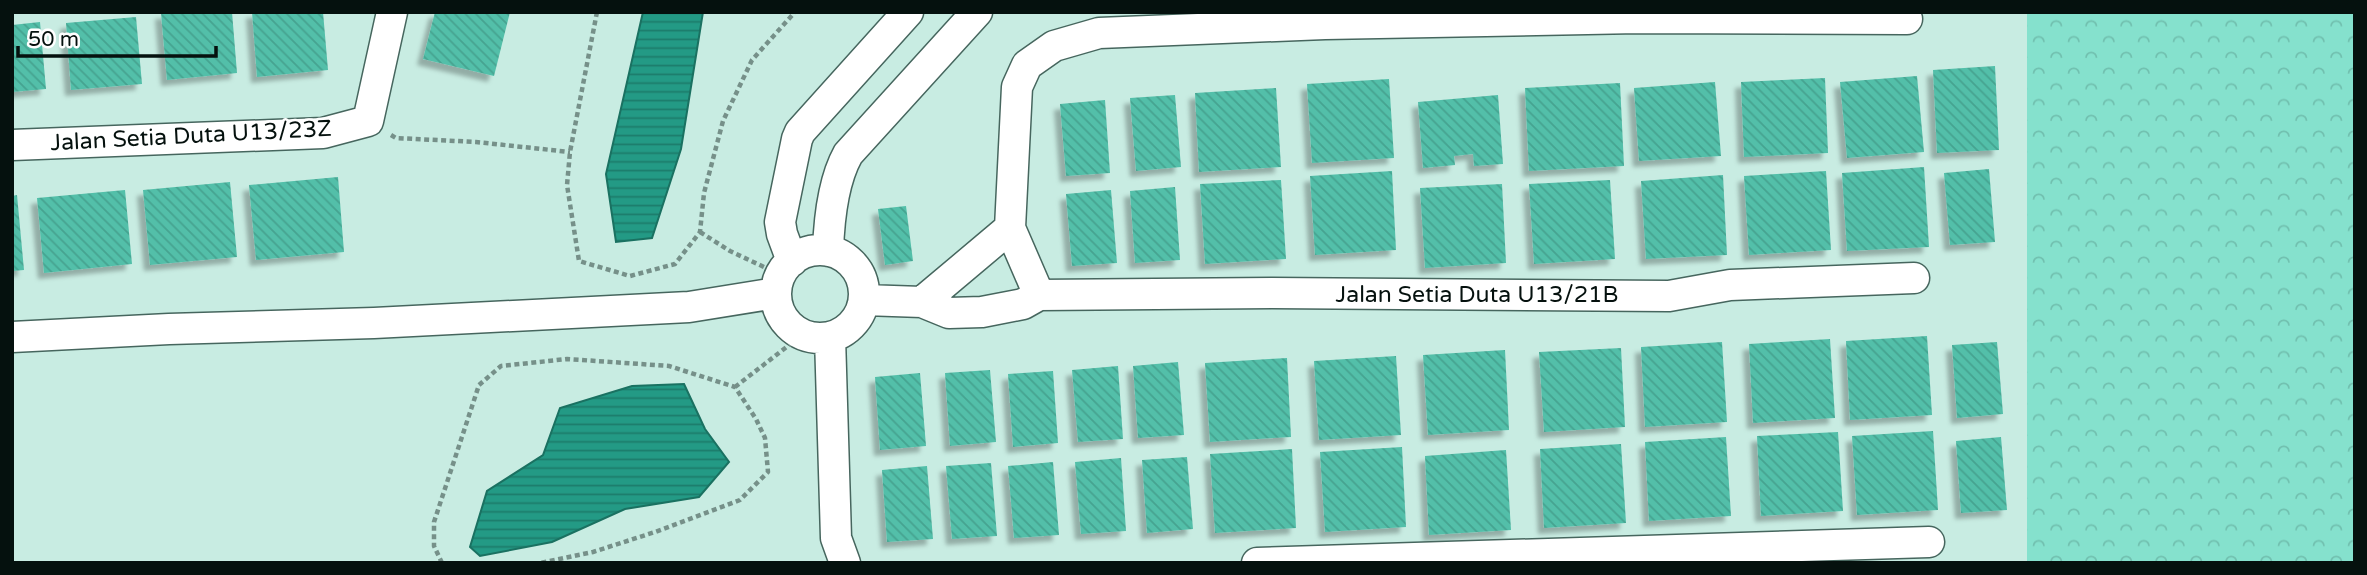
<svg xmlns="http://www.w3.org/2000/svg" width="2367" height="575" font-family="'Varela Round',sans-serif">
	<defs>
		<pattern id="park-crowns" width="20" height="18" patternUnits="userSpaceOnUse" patternTransform="scale(1.75)"><rect width="20" height="18" fill="#85e1cd"/><path d="M2 6a3 3 0 1 1 6 0M12 15a3 3 0 1 1 6 0" fill="none" stroke="#71c0af"/></pattern>
		<pattern id="water-rules" width="6" height="5" patternUnits="userSpaceOnUse" patternTransform="scale(1.75)"><rect width="6" height="5" fill="#239a85"/><path d="M0 2.5h6" fill="none" stroke="#1c7c6b"/></pattern>
		<pattern id="building-back-hatch" width="6" height="6" patternUnits="userSpaceOnUse" patternTransform="scale(1.75)"><rect width="6" height="6" fill="#52bfa9"/><path d="M-1 5l2 2M0 0l6 6M5-1l2 2" fill="none" stroke="#46a390"/></pattern>
		<filter id="shadow"><feDropShadow dx="-6" dy="6" stdDeviation="2" flood-color="#0004"/></filter>
	</defs>
	<rect width="100%" height="100%" fill="#c8ece2"/>
	<path fill="url(#park-crowns)" d="M 2027,12 L 2355,12 L 2355,563 L 2027,563 Z"/>
	<path fill="url(#water-rules)" stroke="#1a7161" stroke-width="2" d="M 643,12 L 703,12 L 681,149 L 652,238 L 616,242 L 606,174 Z
		M 684,384 L 705,429 L 729,462 L 699,497 L 625,509 L 552,542 L 480,556 L 470,547 L 487,491 L 543,455 L 560,408 L 632,386 Z"/>
	<path fill="url(#building-back-hatch)" filter="url(#shadow)" d="M 232,12 L 237,73 L 167,80 L 161,13 Z
		M 252,12 L 323,12 L 328,70 L 257,77 Z
		M 435,12 L 510,12 L 494,76 L 423,59 Z
		M 136,17 L 142,84 L 71,90 L 66,23 Z
		M 40,22 L 46,89 L 12,92 L 12,25 Z
		M 1995,66 L 1999,150 L 1937,153 L 1933,70 Z
		M 1917,76 L 1924,152 L 1847,158 L 1840,82 Z
		M 1825,78 L 1828,153 L 1744,157 L 1741,82 Z
		M 1389,79 L 1394,158 L 1312,163 L 1307,84 Z
		M 1715,82 L 1721,156 L 1639,161 L 1634,88 Z
		M 1620,83 L 1624,166 L 1529,171 L 1525,88 Z
		M 1276,88 L 1281,167 L 1199,172 L 1195,93 Z
		M 1175,95 L 1181,167 L 1136,171 L 1130,98 Z
		M 1498,95 L 1503,164 L 1474,166 L 1473,154 L 1454,156 L 1455,165 L 1423,168 L 1418,102 Z
		M 1105,100 L 1110,173 L 1066,176 L 1060,104 Z
		M 1924,167 L 1929,247 L 1847,251 L 1842,173 Z
		M 1989,169 L 1995,242 L 1950,245 L 1944,173 Z
		M 1392,171 L 1396,250 L 1315,255 L 1310,176 Z
		M 1826,171 L 1831,250 L 1749,255 L 1744,176 Z
		M 1723,175 L 1727,255 L 1646,259 L 1641,181 Z
		M 338,177 L 344,252 L 256,260 L 249,185 Z
		M 1281,180 L 1286,259 L 1205,264 L 1200,184 Z
		M 1610,180 L 1615,259 L 1534,264 L 1529,184 Z
		M 230,182 L 237,257 L 150,265 L 143,190 Z
		M 1502,184 L 1506,263 L 1425,268 L 1420,188 Z
		M 1175,187 L 1180,260 L 1135,263 L 1130,191 Z
		M 125,190 L 132,264 L 44,273 L 37,198 Z
		M 1111,190 L 1117,263 L 1072,266 L 1066,194 Z
		M 17,195 L 24,270 L 12,271 L 12,196 Z
		M 906,206 L 913,261 L 885,265 L 878,209 Z
		M 1927,336 L 1932,415 L 1850,420 L 1846,341 Z
		M 1830,339 L 1835,418 L 1753,423 L 1749,344 Z
		M 1722,342 L 1727,422 L 1645,427 L 1641,347 Z
		M 1997,342 L 2003,414 L 1957,418 L 1952,345 Z
		M 1621,348 L 1625,427 L 1544,432 L 1539,352 Z
		M 1505,350 L 1509,430 L 1428,435 L 1423,355 Z
		M 1396,356 L 1401,435 L 1319,440 L 1314,361 Z
		M 1287,358 L 1291,437 L 1210,442 L 1205,363 Z
		M 1178,362 L 1184,435 L 1138,438 L 1133,366 Z
		M 1118,366 L 1123,439 L 1078,442 L 1072,370 Z
		M 990,370 L 996,442 L 950,446 L 945,373 Z
		M 1053,371 L 1058,443 L 1013,447 L 1008,374 Z
		M 920,373 L 926,446 L 880,450 L 875,377 Z
		M 1933,431 L 1938,510 L 1857,515 L 1852,436 Z
		M 1838,432 L 1843,511 L 1761,516 L 1757,436 Z
		M 1726,437 L 1731,516 L 1649,521 L 1645,442 Z
		M 2001,437 L 2007,510 L 1961,513 L 1956,441 Z
		M 1621,444 L 1626,523 L 1544,528 L 1540,449 Z
		M 1402,447 L 1406,527 L 1325,532 L 1320,452 Z
		M 1292,449 L 1296,528 L 1215,533 L 1210,454 Z
		M 1506,450 L 1511,530 L 1429,535 L 1425,456 Z
		M 1187,457 L 1193,529 L 1147,533 L 1142,460 Z
		M 1121,458 L 1126,531 L 1081,534 L 1075,462 Z
		M 1053,462 L 1059,535 L 1014,538 L 1008,466 Z
		M 991,463 L 997,536 L 952,539 L 946,466 Z
		M 927,466 L 933,539 L 887,542 L 882,470 Z"/>
	<g fill="none" stroke-linecap="round" stroke-linejoin="round">
		<g stroke="#46665e" stroke-width="33">
			<path id="street" d="M 12,145 L 323,133 L 368,121 L 392,12
				M776 294a44 44 0 1 1 88 0a44 44 0 1 1-88 0Z
				M 828,251 C 829,220 833,181 848,154 L 977,12
				M 792,261 L 782,234 L 780,222 L 797,139 L 800,132 L 908,12
				M 1039,295 L 1010,228 L 1017,87 L 1027,65 L 1054,46 L 1099,33 L 1325,24 L 1638,18 L 1907,19
				M 864,300 L 922,302 L 949,313 L 982,312 L 1023,304 L 1039,295 L 1272,293 L 1669,296 L 1730,285 L 1914,278
				M 922,302 L 1010,228
				M 12,337 L 169,329 L 374,323 L 689,307 L 776,293
				M 830,337 L 836,538 L 845,563
				M 1257,563 L 1929,542"/>
		</g>
		<path stroke="#769089" stroke-width="4.5" stroke-dasharray="5 3.5" stroke-linecap="butt" d="M 597,12 L 570,152 L 567,185 L 579,261 L 630,276 L 675,264 L 700,232 L 704,193 L 723,121 L 752,60 L 795,12
			M 391,135 L 396,138 L 476,142 L 570,152
			M 700,232 L 730,251 L 764,267
			M 735,387 L 802,335
			M 442,563 L 434,546 L 434,522 L 479,385 L 501,366 L 567,359 L 669,366 L 735,387 L 756,419 L 765,438 L 768,472 L 740,500 L 655,532 L 593,552 L 540,563"/>
		<use href="#street" stroke="#fff" stroke-width="30"/>
	</g>
	<g text-anchor="middle" dominant-baseline="central" stroke-width="5" stroke-linejoin="round" paint-order="stroke">
		<g font-size="23" fill="#05110e" stroke="#fff">
			<text transform="translate(191 136) rotate(-3)">Jalan Setia Duta U13/23Z</text>
			<text x="1477" y="295">Jalan Setia Duta U13/21B</text>
		</g>
	</g>
	<rect width="2367" height="575" fill="none" stroke="#05110e" stroke-width="28"/>
	<path d="M18 46v10h198v-10" fill="none" stroke="#05110e" stroke-width="3.5"/>
	<text x="28" y="46" font-size="21" fill="#05110e" stroke="#ffffff" stroke-width="5" paint-order="stroke">50 m</text>
</svg>
